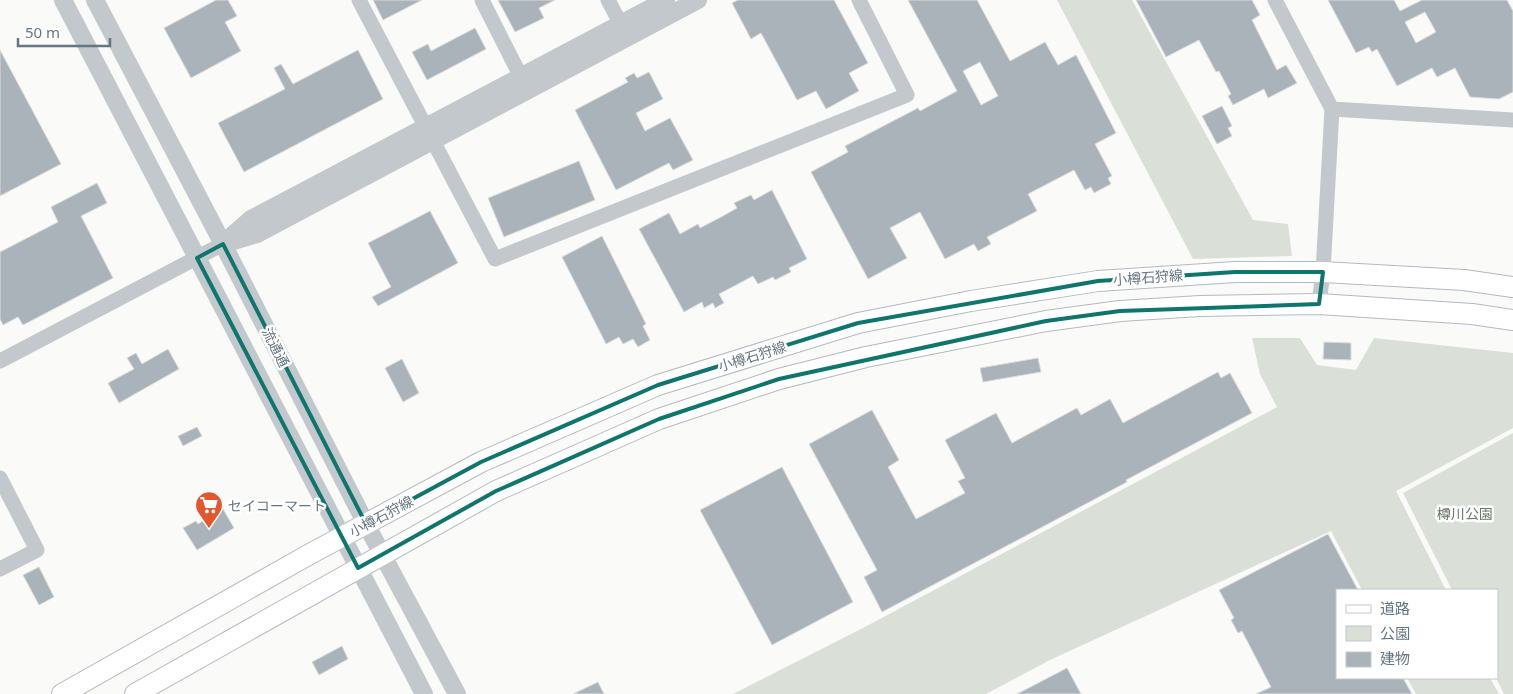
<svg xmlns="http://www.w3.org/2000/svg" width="1513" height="694" font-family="'Noto Sans','Noto Sans JP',sans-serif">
	<rect width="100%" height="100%" fill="#fafaf8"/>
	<path fill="#dadfd7" d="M 1057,0 L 1132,0 L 1253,220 L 1288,224 L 1292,256 L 1193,259 Z
		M 1252,338 L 1300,338 L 1317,365 L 1356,370 L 1374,338 L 1513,353 L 1513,428 L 1396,491 L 1446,590 L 1362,590 L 1331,531 L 1050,660 L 986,694 L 733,694 L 863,628 L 1277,407 L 1260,374 Z
		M 1513,433 L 1513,694 L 1504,694 L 1496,678 L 1497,590 L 1452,590 L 1403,493 Z
		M 1407,678 L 1490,678 L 1499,694 L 1416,694 Z"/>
	<path fill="#aab3b9" stroke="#dcdcda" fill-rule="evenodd" d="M 216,0 L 228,0 L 237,16 L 225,22 L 241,51 L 191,78 L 164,28 Z
		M 373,0 L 422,0 L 383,20 Z
		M 498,0 L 555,0 L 539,8 L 544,18 L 515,32 Z
		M 738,0 L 834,0 L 868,63 L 849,73 L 859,91 L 826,109 L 816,91 L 797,100 L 761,33 L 751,39 L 732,3 Z
		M 908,0 L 977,0 L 1010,61 L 1045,42 L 1058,65 L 1076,55 L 1116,133 L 1095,144 L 1112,176 L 1108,178 L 1111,184 L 1094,193 L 1091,187 L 1085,190 L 1074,170 L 1028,194 L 1037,211 L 987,237 L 991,244 L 978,251 L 974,244 L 945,259 L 920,212 L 890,228 L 907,258 L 868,279 L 811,172 L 848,152 L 845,146 L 918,108 L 920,111 L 957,91 ZM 980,62 L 998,96 L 981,105 L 963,71 Z
		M 1136,0 L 1252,0 L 1260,15 L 1252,20 L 1277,70 L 1286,65 L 1297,83 L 1268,98 L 1264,89 L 1233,105 L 1228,96 L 1231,94 L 1219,71 L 1216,72 L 1199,40 L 1166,57 Z
		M 1328,0 L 1394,0 L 1400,11 L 1422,0 L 1507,0 L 1513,11 L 1513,92 L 1499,99 L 1470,97 L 1455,68 L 1437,77 L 1432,68 L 1397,86 L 1377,49 L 1372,52 L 1369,47 L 1356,53 ZM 1425,12 L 1436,32 L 1416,43 L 1405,22 Z
		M 475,28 L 486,49 L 427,80 L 412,52 L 428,44 L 431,51 Z
		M 0,50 L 61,164 L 0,196 Z
		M 358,50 L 383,99 L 244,172 L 218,123 L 285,89 L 274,68 L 281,64 L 293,84 Z
		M 649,72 L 663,99 L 636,113 L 645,131 L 670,118 L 693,160 L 673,170 L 669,163 L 616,190 L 575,110 L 628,82 L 625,78 L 634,73 L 637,78 Z
		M 1222,106 L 1232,126 L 1228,128 L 1232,136 L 1217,144 L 1202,116 Z
		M 579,161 L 595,200 L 504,237 L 488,198 Z
		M 97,183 L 107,203 L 81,216 L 113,278 L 23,325 L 18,317 L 3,325 L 0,319 L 0,252 L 58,222 L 51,207 Z
		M 772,190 L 807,259 L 789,268 L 791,272 L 775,280 L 773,277 L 758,284 L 753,276 L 719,294 L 724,303 L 715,308 L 713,303 L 704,308 L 702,302 L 684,312 L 639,229 L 669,213 L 680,234 L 698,224 L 700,228 L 723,216 L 737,208 L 734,203 L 751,195 L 754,200 Z
		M 430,211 L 458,263 L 378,306 L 372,297 L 391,287 L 368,243 Z
		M 602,236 L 646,324 L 643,326 L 650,340 L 638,347 L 633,339 L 623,344 L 619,337 L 606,344 L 562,257 Z
		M 1324,342 L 1351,343 L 1351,360 L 1323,359 Z
		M 168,349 L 179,369 L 119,403 L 108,383 L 134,369 L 127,358 L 136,353 L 142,364 Z
		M 1038,358 L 1041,372 L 983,382 L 980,368 Z
		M 402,359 L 419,393 L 403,402 L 385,368 Z
		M 1218,372 L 1221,378 L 1230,373 L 1252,413 L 1126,480 L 1127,482 L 882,612 L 864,577 L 877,570 L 809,444 L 872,410 L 899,460 L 888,467 L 916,519 L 965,493 L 958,481 L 965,478 L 945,440 L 996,413 L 1012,443 L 1077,408 L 1081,415 L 1110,399 L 1123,423 Z
		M 197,427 L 202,436 L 183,446 L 178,436 Z
		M 782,467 L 853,602 L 772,645 L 700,510 Z
		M 223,509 L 234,528 L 197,550 L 183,528 L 196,521 L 198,524 Z
		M 1328,534 L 1358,590 L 1337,590 L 1337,678 L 1403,678 L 1412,694 L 1256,694 L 1271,687 L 1242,631 L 1238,633 L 1231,620 L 1234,618 L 1219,590 Z
		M 39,567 L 54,597 L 39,605 L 23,575 Z
		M 342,646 L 348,659 L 319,675 L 312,662 Z
		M 1067,668 L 1081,694 L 1017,694 Z
		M 598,682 L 604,694 L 573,694 Z"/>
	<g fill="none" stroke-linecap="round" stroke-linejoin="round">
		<g stroke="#b3babf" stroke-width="22">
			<path id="secondary" d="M 62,694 L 310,554 L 481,462 L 658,385 L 858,323 L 971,301 L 1098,281 L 1235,272 L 1323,272 L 1464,280 L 1513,287
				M 135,694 L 496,491 L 659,419 L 779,379 L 866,357 L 1046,321 L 1120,311 L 1200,306 L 1319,304 L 1472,314 L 1513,320"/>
		</g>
		<path stroke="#c3c8cc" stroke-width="15" d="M 359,0 L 495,259 L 907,95 L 859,0
			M 482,0 L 526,87
			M 608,0 L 626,34
			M 1275,0 L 1332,109 L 1323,272 L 1319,304
			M 1332,109 L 1513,120
			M 0,361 L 223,244
			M 0,478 L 37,550 L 0,569"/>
		<path stroke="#c3c8cc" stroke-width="18" d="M 63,0 L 424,694
			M 95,0 L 223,244 L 366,524 L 457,694
			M 227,240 L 251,219 L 666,0
			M 223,244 L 257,234 L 698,0"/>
		<use href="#secondary" stroke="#fff" stroke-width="20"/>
	</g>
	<path fill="none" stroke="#0f766e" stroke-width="4" stroke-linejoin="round" d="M 223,244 L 366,524 L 481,462 L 658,385 L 858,323 L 1098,281 L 1235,272 L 1323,272 L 1319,304 L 1120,311 L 1046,321 L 779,379 L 659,419 L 496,491 L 358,568 L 197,258 Z"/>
	<defs>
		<g id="supermarket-pin" transform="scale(1.4375)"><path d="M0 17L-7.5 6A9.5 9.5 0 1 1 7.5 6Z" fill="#e4572e" stroke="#fff"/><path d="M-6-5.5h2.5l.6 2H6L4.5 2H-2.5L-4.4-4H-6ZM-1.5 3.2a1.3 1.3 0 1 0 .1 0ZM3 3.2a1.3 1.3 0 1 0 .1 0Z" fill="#fff"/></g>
	</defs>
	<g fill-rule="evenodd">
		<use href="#supermarket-pin" x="209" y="505"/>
	</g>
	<g text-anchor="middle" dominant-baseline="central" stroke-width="5" stroke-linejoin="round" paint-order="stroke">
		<g font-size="14" fill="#657683" stroke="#fff">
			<text transform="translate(1148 277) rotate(-4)">小樽石狩線</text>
			<text transform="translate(276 347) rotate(63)">流通通</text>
			<text transform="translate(752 356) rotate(-17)">小樽石狩線</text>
			<text transform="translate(381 516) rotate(-28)">小樽石狩線</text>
		</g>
		<g font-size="14" fill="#657683" stroke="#fff" text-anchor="start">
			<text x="228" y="505">セイコーマート</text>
		</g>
		<g font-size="14" fill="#687a64" stroke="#fff">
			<text x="1465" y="513">樽川公園</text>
		</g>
	</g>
	<rect x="1336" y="589" width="162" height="90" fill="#ffffff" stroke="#c1c8cd"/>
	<rect x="1346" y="605" width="25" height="8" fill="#ffffff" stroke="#c1c8cd"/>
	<text x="1380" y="614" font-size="15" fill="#657683">道路</text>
	<rect x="1346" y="626" width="25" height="15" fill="#dadfd7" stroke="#c1c8cd"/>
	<text x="1380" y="639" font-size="15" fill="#657683">公園</text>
	<rect x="1346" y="652" width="25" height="15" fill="#aab3b9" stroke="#c1c8cd"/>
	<text x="1380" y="664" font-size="15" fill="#657683">建物</text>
	<path d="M18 38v8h92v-8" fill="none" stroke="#657683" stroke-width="2.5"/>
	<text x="25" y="38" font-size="15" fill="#657683" stroke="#ffffff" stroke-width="4" paint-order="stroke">50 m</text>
</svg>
